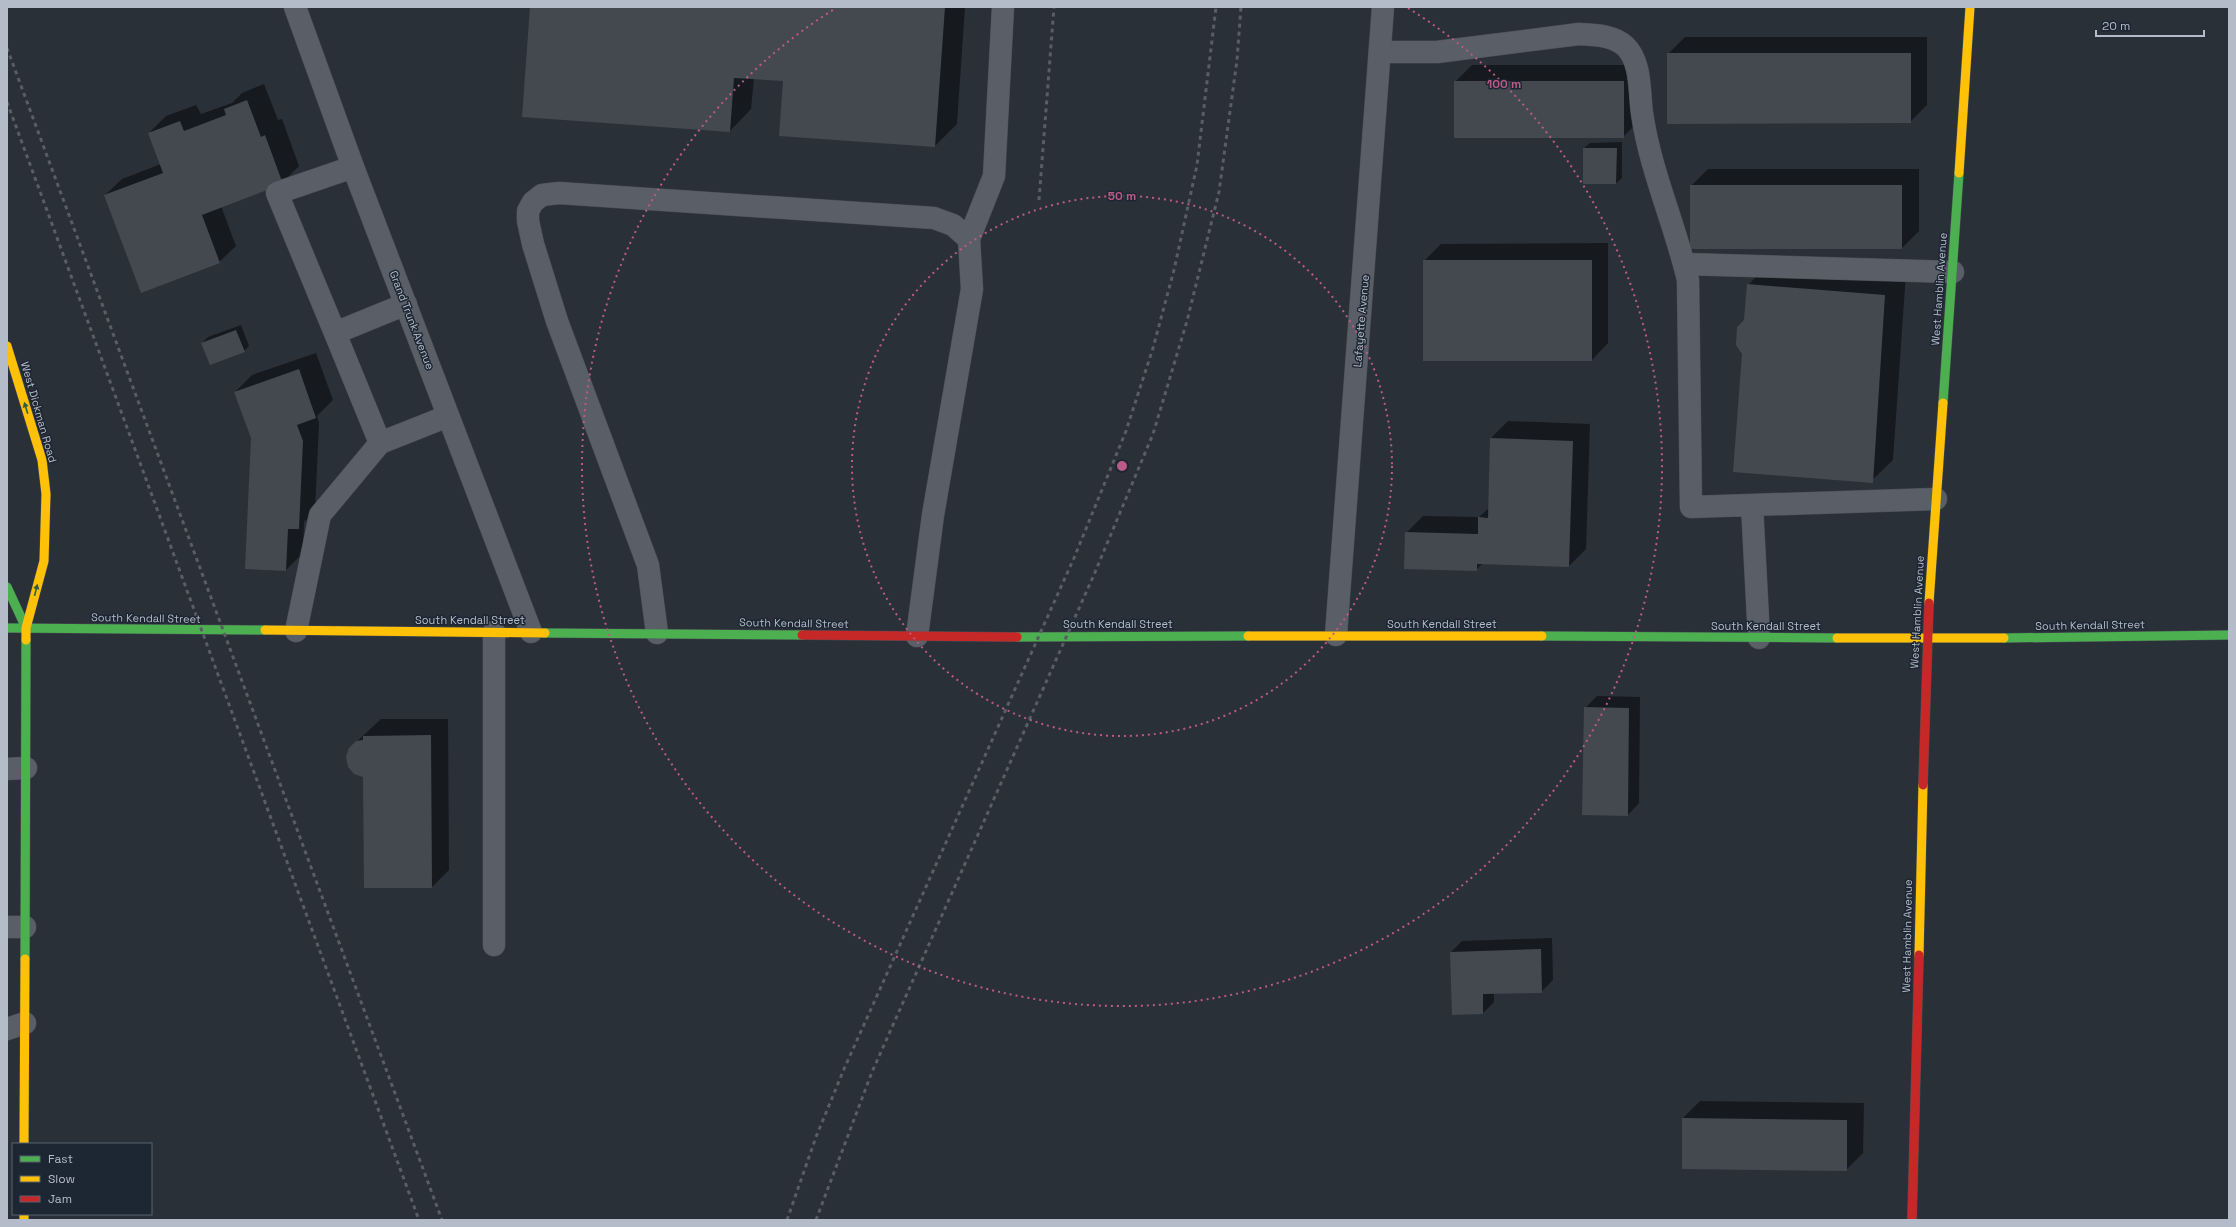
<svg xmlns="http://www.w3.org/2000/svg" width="2236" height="1227" font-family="'Space Grotesk',sans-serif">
	<rect width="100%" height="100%" fill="#2a3038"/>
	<path fill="#0007" d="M 531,7 L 965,7 L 957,124 L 935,146 L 784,80 L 754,78 L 751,109 L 730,131 Z
		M 1685,37 L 1927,37 L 1927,105 L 1910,122 L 1668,54 Z
		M 1472,65 L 1640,65 L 1640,120 L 1623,137 L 1455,82 Z
		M 264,84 L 278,120 L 282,119 L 299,166 L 282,183 L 221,206 L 236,246 L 219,262 L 105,195 L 122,179 L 161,164 L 149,133 L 166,116 L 196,105 L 201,114 L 232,103 L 242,93 Z
		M 1622,142 L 1622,178 L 1616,183 L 1584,148 L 1590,143 Z
		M 1708,169 L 1919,169 L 1919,231 L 1902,248 L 1691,186 Z
		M 1608,243 L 1608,343 L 1592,360 L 1424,261 L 1441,244 Z
		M 1770,263 L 1906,273 L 1893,460 L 1871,481 L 1748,285 Z
		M 241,325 L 249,346 L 244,351 L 202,343 L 208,337 Z
		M 316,353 L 333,400 L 317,416 L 319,423 L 315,511 L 304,522 L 303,553 L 286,570 L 246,568 L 252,438 L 235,392 L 252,375 Z
		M 1508,421 L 1590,424 L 1586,549 L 1569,566 L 1483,563 L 1476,570 L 1406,533 L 1423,516 L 1479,517 L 1489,508 L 1491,438 Z
		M 1597,696 L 1640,697 L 1639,803 L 1628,815 L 1585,708 Z
		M 381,719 L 448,719 L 449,870 L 432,887 L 364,777 L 350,748 Z
		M 1552,938 L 1553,980 L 1541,992 L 1494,993 L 1494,1002 L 1483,1013 L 1453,1014 L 1451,952 L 1462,941 Z
		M 1700,1101 L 1864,1103 L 1863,1153 L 1846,1170 L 1683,1118 Z"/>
	<path fill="#444950" d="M 530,7 L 945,7 L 935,147 L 779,136 L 783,81 L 734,78 L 730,132 L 522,117 Z
		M 1667,53 L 1911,53 L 1911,123 L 1667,124 Z
		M 1454,81 L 1624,81 L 1624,138 L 1454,138 Z
		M 247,100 L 261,137 L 265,135 L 283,184 L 202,215 L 220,263 L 141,293 L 104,195 L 163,173 L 148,133 L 180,121 L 184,131 L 226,115 L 224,109 Z
		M 1583,148 L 1617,148 L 1616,184 L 1583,184 Z
		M 1690,185 L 1902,185 L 1902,249 L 1690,249 Z
		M 1423,260 L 1592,260 L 1592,361 L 1423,361 Z
		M 1747,284 L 1885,295 L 1873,483 L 1733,472 L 1742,354 L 1736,345 L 1737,327 L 1744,320 Z
		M 236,330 L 245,352 L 210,365 L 201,343 Z
		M 299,369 L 316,418 L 297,425 L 303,441 L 299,529 L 288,529 L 286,571 L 245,569 L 251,438 L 234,392 Z
		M 1490,438 L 1573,441 L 1569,567 L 1477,564 L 1477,571 L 1404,569 L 1405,532 L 1478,534 L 1478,517 L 1488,518 Z
		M 1584,707 L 1629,708 L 1628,816 L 1582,815 Z
		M 431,735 L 432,888 L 364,888 L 363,777 L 354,774 L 348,767 L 346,757 L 349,748 L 356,741 L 363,740 L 363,736 Z
		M 1541,949 L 1542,993 L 1483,994 L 1483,1014 L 1452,1015 L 1450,952 Z
		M 1682,1118 L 1847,1120 L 1847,1171 L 1682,1169 Z"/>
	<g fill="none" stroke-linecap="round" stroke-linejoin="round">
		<g stroke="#484c53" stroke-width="23">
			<path id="lane" d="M 1380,52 L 1437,52 L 1579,34 C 1595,35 1613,35 1625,46 C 1642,62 1639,93 1642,113 C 1650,170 1675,224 1688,280 L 1691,507 L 1936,499
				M 969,239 L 994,176 L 1003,7
				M 1684,264 L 1953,272
				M 335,333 L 277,193 L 353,167
				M 380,443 L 335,333 L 406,304
				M 1752,505 L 1759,638
				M 296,631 L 320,515 L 380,443 L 448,416
				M 494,632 L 494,945
				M 657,633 L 648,565 L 557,321 L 533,244 L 528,221 L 528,211 L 533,202 L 542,195 L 559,193 L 934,218 L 953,225 L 969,239 L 972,289 L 933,515 L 917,636
				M 7,769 L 26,768
				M 7,927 L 25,927
				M 7,1029 L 25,1023"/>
		</g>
		<g stroke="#484c53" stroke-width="23">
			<path id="street" d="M 295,7 L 353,167 L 531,632
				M 1336,635 L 1383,7"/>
		</g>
		<g stroke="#484c53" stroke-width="10">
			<path id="fast" d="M 1943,403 L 1959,173
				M 7,587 L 26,628
				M 7,628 L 265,630
				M 545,633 L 802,635
				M 1542,636 L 1837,638
				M 1017,637 L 1248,636
				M 2004,638 L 2229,635
				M 25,959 L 26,640"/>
		</g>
		<g stroke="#484c53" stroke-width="10">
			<path id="slow" d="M 1959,173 L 1970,7
				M 7,346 L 42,460 L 46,494 L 44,561 L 26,628 L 26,640
				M 1929,603 L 1943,403
				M 265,630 L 545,633
				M 1248,636 L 1542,636
				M 1837,638 L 2004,638
				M 1919,955 L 1923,785
				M 24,1144 L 25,959
				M 24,1214 L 24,1220"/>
		</g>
		<g stroke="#484c53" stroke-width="10">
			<path id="jam" d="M 802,635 L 1017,637
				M 1923,785 L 1929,603
				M 1912,1220 L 1919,955"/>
		</g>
		<use href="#lane" stroke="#5a5e66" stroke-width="22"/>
		<use href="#street" stroke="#5a5e66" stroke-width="22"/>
		<use href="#fast" stroke="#4caf50" stroke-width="9"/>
		<use href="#slow" stroke="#ffc107" stroke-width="9"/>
		<use href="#jam" stroke="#c62828" stroke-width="9"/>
		<path stroke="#595d64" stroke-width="3" stroke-dasharray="4 4" stroke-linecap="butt" d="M 7,48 L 442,1220
			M 7,102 L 419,1220
			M 1039,200 L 1054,7
			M 787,1220 L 816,1137 L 844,1069 L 1074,558 L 1126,431 L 1153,348 L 1174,270 L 1197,165 L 1216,7
			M 816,1220 L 872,1072 L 1093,577 L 1153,434 L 1187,321 L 1219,192 L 1237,60 L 1241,7"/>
	</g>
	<defs><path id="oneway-solid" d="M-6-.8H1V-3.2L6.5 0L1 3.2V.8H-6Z"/></defs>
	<g fill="#305d3f">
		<use href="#oneway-solid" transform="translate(26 408) rotate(-107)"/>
		<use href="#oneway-solid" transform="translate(36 590) rotate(-76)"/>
	</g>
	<g fill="none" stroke="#bc5a87" stroke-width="2" stroke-dasharray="2 4">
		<circle cx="1122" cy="466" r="270"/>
		<path d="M1408 8A540 540 0 1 1 836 8"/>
	</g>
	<g text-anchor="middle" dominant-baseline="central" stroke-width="3" stroke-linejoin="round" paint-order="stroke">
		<g font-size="11" fill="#b4bcc9" stroke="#1d2633">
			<text transform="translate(1939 289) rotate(-86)">West Hamblin Avenue</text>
			<text transform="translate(412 320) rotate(69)">Grand Trunk Avenue</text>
			<text transform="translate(1361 321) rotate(-85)">Lafayette Avenue</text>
			<text transform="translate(39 412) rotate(74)">West Dickman Road</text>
			<text transform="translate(1917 612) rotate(-87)">West Hamblin Avenue</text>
			<text transform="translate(146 618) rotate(1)">South Kendall Street</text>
			<text x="470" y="620">South Kendall Street</text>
			<text transform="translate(794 623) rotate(1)">South Kendall Street</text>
			<text x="1118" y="624">South Kendall Street</text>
			<text x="1442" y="624">South Kendall Street</text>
			<text transform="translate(2090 625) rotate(-1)">South Kendall Street</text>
			<text x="1766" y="626">South Kendall Street</text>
			<text transform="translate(1907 936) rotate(-89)">West Hamblin Avenue</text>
		</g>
	</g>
	<circle cx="1122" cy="466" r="6" fill="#bc5a87" stroke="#1d2633" stroke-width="2"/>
	<g font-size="12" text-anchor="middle" font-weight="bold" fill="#bc5a87" stroke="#1d2633" stroke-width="3" stroke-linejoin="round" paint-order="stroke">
		<text x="1504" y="88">100 m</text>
		<text x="1122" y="200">50 m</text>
	</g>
	<rect width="2236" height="1227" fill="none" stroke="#b4bcc9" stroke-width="16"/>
	<rect x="12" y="1143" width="140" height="72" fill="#1d2633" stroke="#59626f"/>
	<rect x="20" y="1156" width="20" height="6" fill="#4caf50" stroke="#59626f"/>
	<text x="48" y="1163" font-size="12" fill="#b4bcc9">Fast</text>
	<rect x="20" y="1176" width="20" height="6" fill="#ffc107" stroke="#59626f"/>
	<text x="48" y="1183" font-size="12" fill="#b4bcc9">Slow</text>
	<rect x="20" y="1196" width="20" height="6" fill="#c62828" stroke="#59626f"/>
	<text x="48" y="1203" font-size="12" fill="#b4bcc9">Jam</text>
	<path d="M2096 30v6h108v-6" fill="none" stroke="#b4bcc9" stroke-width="2"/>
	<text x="2102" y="30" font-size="12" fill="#b4bcc9" stroke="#1d2633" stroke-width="3" paint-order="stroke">20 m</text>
</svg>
